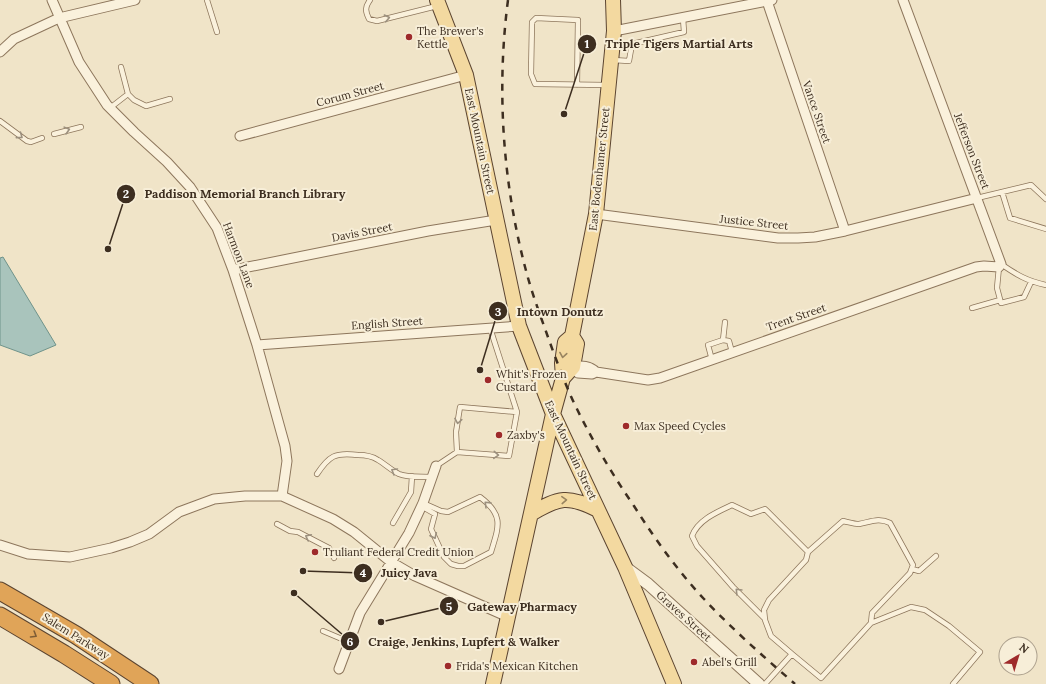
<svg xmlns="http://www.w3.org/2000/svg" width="1046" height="684" font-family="Lora,serif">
	<rect width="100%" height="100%" fill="#f0e4c8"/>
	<path fill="#a9c4bc" stroke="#6f938a" d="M 3,257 L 56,345 L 30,356 L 0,345 L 0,258 Z"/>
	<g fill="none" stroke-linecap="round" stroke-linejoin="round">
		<g stroke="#8d765c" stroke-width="6">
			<path id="service" d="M 207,0 L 217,32
				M 370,0 C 365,7 365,11 369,19 L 377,21 L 437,6
				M 613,60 L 629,61 L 632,44 L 684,32 L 683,18
				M 121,67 L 128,94
				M 577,85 L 578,20 L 536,18 L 532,22 L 531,74 L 535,84 L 607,85
				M 110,108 L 128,94 L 134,100 L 146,106 L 170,99
				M 0,121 L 27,141 L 31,142 L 42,138
				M 54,134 L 81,127
				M 1002,192 L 1010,218 L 1046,229
				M 977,198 L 1031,185 L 1046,199
				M 1001,264 C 1017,275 1027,281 1046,285
				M 999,267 L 997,288 L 1001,303 L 1024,297 L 1031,282
				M 972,308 L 1000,300
				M 490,328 L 517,412
				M 723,340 L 725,322
				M 712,360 L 708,345 L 723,340 L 729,341 L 732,352
				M 436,466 L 457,452 L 509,456 L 517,412 L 460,407 L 456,432 L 457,452
				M 317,474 C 329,456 335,452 358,455 C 365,455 372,456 378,460 C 385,464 391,470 399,474 C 408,478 422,476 432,477
				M 421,506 L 435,514 L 431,529 L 444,557 L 451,564 L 458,566 L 464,566 L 491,552 C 499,526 504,515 480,497 L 448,512 L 441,511 L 423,503
				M 393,523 L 411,492 L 412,476
				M 277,524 L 290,531 L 298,532 L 325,546 L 329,548 L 334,558
				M 808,552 L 843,521 C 848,522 854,524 859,524 C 870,522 879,517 890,523 L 913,565 L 910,573 L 872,613 L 871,623
				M 912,569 L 919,571 L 936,556
				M 765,619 L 733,587 L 697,546 L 692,536 C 698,520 717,512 732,505 L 751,514 L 765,509 L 808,552 L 806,560 L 769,600 L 764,610 L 765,620 L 771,636 L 792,654
				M 323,631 L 349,642
				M 765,684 L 792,654 L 821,678 L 871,623 L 911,607 L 925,610 L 949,626 L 980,652 L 953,684"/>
		</g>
		<g stroke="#8d765c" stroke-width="11">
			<path id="minor" d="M 52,0 L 79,62 L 107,105 L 134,132 L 167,162 L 190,187 L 217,228 L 233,270 L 257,345 L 285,446 L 287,461 L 282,496
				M 767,1 L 845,231
				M 614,31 L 772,0
				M 0,52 L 14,39 L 59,18 L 135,0
				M 240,136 L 466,75
				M 596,214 L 778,238 L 798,238 L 815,237 L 845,231 L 977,198
				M 233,270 L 428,231 L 496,220
				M 257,345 L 519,326
				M 596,372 C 590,366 581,365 573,367 L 578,373 L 592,374 L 596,372 L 648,380 L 660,378 L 976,267 L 984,266 L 999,267 L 1001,264 L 903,0
				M 0,545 L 28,554 L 70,557 L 111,548 L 130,542 L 149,534 L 179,512 L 214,499 L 245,496 L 282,496 L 333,519 L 354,532 L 391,562 L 415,576 L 508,617
				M 339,669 L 360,613 L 409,533 L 423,503 L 436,466"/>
		</g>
		<g stroke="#8d765c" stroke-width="13">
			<path id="tertiary" d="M 625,567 L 648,584 L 759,684"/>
		</g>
		<g stroke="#5b4430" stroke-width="16">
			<path id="primary" d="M 437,0 L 466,75 L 519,326 L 553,414 L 625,567 L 674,684
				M 563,378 L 573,367 L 577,344 L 572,336
				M 531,514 C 559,497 568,495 598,510
				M 493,684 L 553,414 L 563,378 L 562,363 L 565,342 L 572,336 L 596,214 L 614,31 L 613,0"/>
		</g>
		<g stroke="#5b4430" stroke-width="19">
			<path id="motorway" d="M 0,591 L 76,635 L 150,684
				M 0,616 L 64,654 L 111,684"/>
		</g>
		<use href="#service" stroke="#faf1dc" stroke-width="4.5"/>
		<use href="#minor" stroke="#faf1dc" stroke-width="9"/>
		<use href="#tertiary" stroke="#faf1dc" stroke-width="11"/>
		<use href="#primary" stroke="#f3d9a0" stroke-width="14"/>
		<use href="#motorway" stroke="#e0a458" stroke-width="17"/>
		<path stroke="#3d2e20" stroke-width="2.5" stroke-dasharray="7 7" stroke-linecap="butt" d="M 508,0 C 496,92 503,188 528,278 C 534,299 542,320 549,340 C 557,362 565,384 575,405 C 592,440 612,474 634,506 C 655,539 677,570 704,599 C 732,629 764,657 795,684"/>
	</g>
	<defs><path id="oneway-chevron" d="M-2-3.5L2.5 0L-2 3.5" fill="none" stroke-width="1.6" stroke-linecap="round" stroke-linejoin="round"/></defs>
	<g stroke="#9c907e">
		<use href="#oneway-chevron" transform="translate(387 18) rotate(-12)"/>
		<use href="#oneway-chevron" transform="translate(67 130) rotate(-15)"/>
		<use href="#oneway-chevron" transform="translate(20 136) rotate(36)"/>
		<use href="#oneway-chevron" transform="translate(458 421) rotate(99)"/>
		<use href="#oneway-chevron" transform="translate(496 455) rotate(4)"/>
		<use href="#oneway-chevron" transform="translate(394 471) rotate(-150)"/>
		<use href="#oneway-chevron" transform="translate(487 504) rotate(-136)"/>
		<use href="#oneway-chevron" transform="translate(434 536) rotate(65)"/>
		<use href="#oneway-chevron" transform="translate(308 537) rotate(-153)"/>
		<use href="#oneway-chevron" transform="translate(738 591) rotate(-134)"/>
	</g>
	<g stroke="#988460">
		<use href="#oneway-chevron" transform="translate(563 355) rotate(99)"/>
		<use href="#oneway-chevron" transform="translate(564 500) rotate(-3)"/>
	</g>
	<use stroke="#7e5d36" href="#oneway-chevron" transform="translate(34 635) rotate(31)"/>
	<g fill="#9e2a2b" stroke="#f7eed8" stroke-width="1.5">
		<circle cx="409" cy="37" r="4"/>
		<circle cx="488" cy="380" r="4"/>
		<circle cx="626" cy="426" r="4"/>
		<circle cx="499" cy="435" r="4"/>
		<circle cx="315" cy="552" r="4"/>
		<circle cx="694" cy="662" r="4"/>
		<circle cx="448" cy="666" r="4"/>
	</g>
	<g text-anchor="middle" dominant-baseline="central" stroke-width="4" stroke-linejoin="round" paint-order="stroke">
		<g font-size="11" fill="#3d2e20" stroke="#f7eed8" text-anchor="start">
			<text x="417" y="31">The Brewer's<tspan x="417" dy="13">Kettle</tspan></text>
			<text x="496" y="374">Whit's Frozen<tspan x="496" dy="13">Custard</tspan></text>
			<text x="634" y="426">Max Speed Cycles</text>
			<text x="507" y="435">Zaxby's</text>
			<text x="323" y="552">Truliant Federal Credit Union</text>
			<text x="702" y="662">Abel's Grill</text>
			<text x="456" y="666">Frida's Mexican Kitchen</text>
		</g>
		<g font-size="11" fill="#3d2e20" stroke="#f7eed8">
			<text transform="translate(350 94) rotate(-15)">Corum Street</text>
			<text transform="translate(817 112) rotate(71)">Vance Street</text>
			<text transform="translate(480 141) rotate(78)">East Mountain Street</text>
			<text transform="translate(972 151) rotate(69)">Jefferson Street</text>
			<text transform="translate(599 169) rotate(-84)">East Bodenhamer Street</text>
			<text transform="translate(754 222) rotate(6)">Justice Street</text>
			<text transform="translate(362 232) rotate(-11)">Davis Street</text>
			<text transform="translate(239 255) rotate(69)">Harmon Lane</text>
			<text transform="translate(796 317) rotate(-19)">Trent Street</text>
			<text transform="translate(387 323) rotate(-4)">English Street</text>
			<text transform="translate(571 450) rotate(65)">East Mountain Street</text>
			<text transform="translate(684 616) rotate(42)">Graves Street</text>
			<text transform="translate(76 636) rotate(32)">Salem Parkway</text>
		</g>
	</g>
	<path fill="none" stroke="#3d2e20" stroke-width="1.5" d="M564 114L587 44M108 249L126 194M480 370L498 311M303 571L363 573M381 622L449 606M294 593L350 641"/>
	<g fill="#3d2e20" stroke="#f7eed8" stroke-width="1.5">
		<circle cx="564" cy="114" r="4"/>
		<circle cx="108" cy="249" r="4"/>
		<circle cx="480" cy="370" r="4"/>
		<circle cx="303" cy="571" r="4"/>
		<circle cx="381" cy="622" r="4"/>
		<circle cx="294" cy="593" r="4"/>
		<circle cx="587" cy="44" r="10"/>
		<circle cx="126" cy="194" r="10"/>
		<circle cx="498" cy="311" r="10"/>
		<circle cx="363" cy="573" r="10"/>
		<circle cx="449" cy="606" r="10"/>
		<circle cx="350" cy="641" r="10"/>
	</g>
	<g font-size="12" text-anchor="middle" font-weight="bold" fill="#fff">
		<text x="587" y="48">1</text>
		<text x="126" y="198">2</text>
		<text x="498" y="316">3</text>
		<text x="363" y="577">4</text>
		<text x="449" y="611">5</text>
		<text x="350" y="646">6</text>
	</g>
	<g font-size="12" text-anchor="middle" font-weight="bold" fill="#3d2e20" stroke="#f7eed8" stroke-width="4" stroke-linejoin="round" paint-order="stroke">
		<text x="679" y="48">Triple Tigers Martial Arts</text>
		<text x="245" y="198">Paddison Memorial Branch Library</text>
		<text x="560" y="316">Intown Donutz</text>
		<text x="409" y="577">Juicy Java</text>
		<text x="522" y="611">Gateway Pharmacy</text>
		<text x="464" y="646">Craige, Jenkins, Lupfert &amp; Walker</text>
	</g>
	<g transform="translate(1018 656) rotate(38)"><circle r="19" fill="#f7eed8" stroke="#ada18e"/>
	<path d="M0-3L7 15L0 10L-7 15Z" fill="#9e2a2b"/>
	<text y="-6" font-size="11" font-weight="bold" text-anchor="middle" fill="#3d2e20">N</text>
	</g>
</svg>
